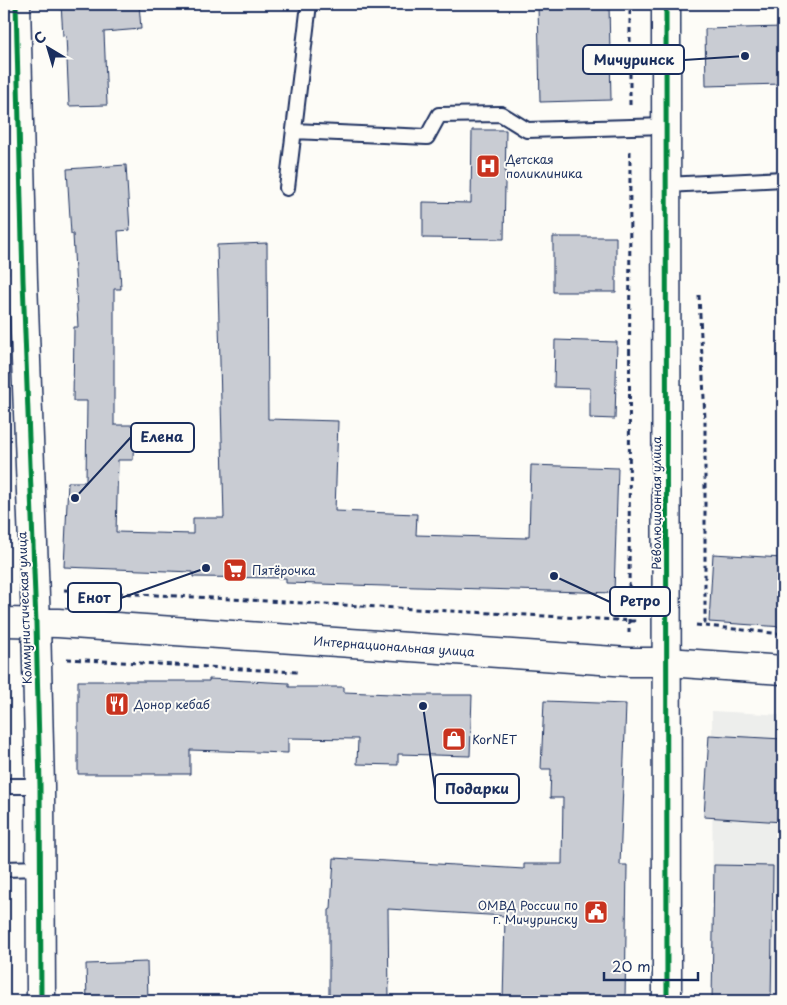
<svg xmlns="http://www.w3.org/2000/svg" width="787" height="1005" font-family="'Playpen Sans',sans-serif">
	<rect width="100%" height="100%" fill="#fdfcf7"/>
	<filter id="ink" filterUnits="userSpaceOnUse"><feTurbulence type="fractalNoise" baseFrequency=".02" numOctaves="2"/><feDisplacementMap in="SourceGraphic" scale="10" xChannelSelector="R" yChannelSelector="G"/><feConvolveMatrix kernelMatrix="1 2 1 2 8 2 1 2 1" color-interpolation-filters="sRGB"/></filter>
	<g filter="url(#ink)">
		<path fill="#edeeec" d="M 712,711 L 783,715 L 783,1001 L 713,1001 Z"/>
		<path fill="#c9ccd3" stroke="#1b2f5e" d="M 61,4 L 139,4 L 141,29 L 104,32 L 107,105 L 69,106 L 66,35 L 63,36 Z
			M 538,4 L 609,4 L 611,100 L 540,102 Z
			M 783,27 L 783,84 L 706,86 L 705,29 Z
			M 472,130 L 506,130 L 504,239 L 423,238 L 423,202 L 471,203 Z
			M 126,165 L 130,230 L 118,231 L 121,289 L 114,289 L 114,425 L 134,425 L 133,460 L 118,460 L 116,532 L 193,534 L 193,518 L 224,518 L 217,245 L 267,243 L 268,419 L 338,421 L 335,511 L 417,514 L 416,535 L 526,538 L 526,536 L 529,536 L 531,465 L 618,468 L 614,593 L 286,583 L 286,578 L 193,577 L 193,572 L 64,567 L 68,482 L 86,482 L 87,401 L 73,401 L 74,327 L 78,327 L 73,234 L 71,234 L 67,169 Z
			M 553,237 L 616,237 L 616,292 L 553,292 Z
			M 555,340 L 617,342 L 615,419 L 590,418 L 590,388 L 554,387 Z
			M 713,554 L 783,558 L 783,627 L 709,622 Z
			M 209,679 L 289,683 L 289,687 L 344,687 L 344,692 L 415,695 L 472,695 L 470,756 L 398,754 L 398,765 L 357,764 L 358,739 L 288,738 L 288,753 L 190,750 L 190,774 L 78,774 L 78,681 L 209,681 Z
			M 544,701 L 626,704 L 620,865 L 627,865 L 625,1001 L 503,1001 L 505,916 L 388,909 L 389,1001 L 329,1001 L 329,910 L 331,909 L 334,858 L 524,869 L 524,864 L 562,864 L 563,798 L 550,798 L 551,769 L 541,769 Z
			M 709,735 L 783,739 L 783,822 L 704,817 Z
			M 714,865 L 773,866 L 771,1001 L 712,1001 Z
			M 147,962 L 148,1001 L 87,1001 L 86,964 Z"/>
		<g fill="none" stroke-linecap="round" stroke-linejoin="round">
			<g stroke="#1b2f5e" stroke-width="18">
				<path id="lane" d="M 294,131 L 427,137 L 439,115 L 501,114 L 527,130 L 666,126
					M 666,185 L 783,179
					M 287,188 L 309,4
					M 4,281 L 23,281
					M 4,786 L 40,786
					M 4,869 L 41,868"/>
			</g>
			<g stroke="#1b2f5e" stroke-width="31">
				<path id="street" d="M 666,4 L 667,1001
					M 36,623 L 40,786 L 41,1001"/>
			</g>
			<g stroke="#1b2f5e" stroke-width="31">
				<path id="secondary" d="M 16,4 L 23,281 L 36,623
					M 4,622 L 58,623 L 629,662 L 667,662 L 783,670"/>
			</g>
			<path stroke="#1b2f5e" stroke-width="3" stroke-dasharray="5 4" stroke-linecap="butt" d="M 630,105 L 630,4
				M 699,295 L 705,419 L 705,626
				M 64,590 L 637,621
				M 696,625 L 783,634
				M 629,633 L 630,149
				M 67,659 L 297,672"/>
			<use href="#lane" stroke="#fdfcf7" stroke-width="14"/>
			<use href="#street" stroke="#fdfcf7" stroke-width="28"/>
			<use href="#secondary" stroke="#fdfcf7" stroke-width="28"/>
			<g stroke="#fdfcf7" stroke-width="8">
				<path id="cycleway" d="M 16,4 L 23,281 L 36,623 L 40,786 L 41,1001
					M 666,4 L 667,1001"/>
			</g>
			<use href="#cycleway" stroke="#00873e" stroke-width="5"/>
		</g>
	</g>
	<defs>
		<g id="hospital-square" transform="scale(1.25)"><rect x="-9" y="-9" width="18" height="18" rx="4" fill="#c8321e" stroke="#fdfcf7"/><path d="M-5-5h3v3.5h4V-5h3V5h-3V1.5h-4V5h-3Z" fill="#fff"/></g>
		<g id="supermarket-square" transform="scale(1.25)"><rect x="-9" y="-9" width="18" height="18" rx="4" fill="#c8321e" stroke="#fdfcf7"/><path d="M-6-5.5h2.5l.6 2H6L4.5 2H-2.5L-4.4-4H-6ZM-1.5 3.2a1.3 1.3 0 1 0 .1 0ZM3 3.2a1.3 1.3 0 1 0 .1 0Z" fill="#fff"/></g>
		<g id="restaurant-square" transform="scale(1.25)"><rect x="-9" y="-9" width="18" height="18" rx="4" fill="#c8321e" stroke="#fdfcf7"/><path d="M-5-6h1v4h1v-4h1v4h1v-4h1v5L-1.5 .5V6h-2V.5L-5-1ZM5-6V6H3V1.5H1.5Q1.5-4 5-6Z" fill="#fff"/></g>
		<g id="shop-square" transform="scale(1.25)"><rect x="-9" y="-9" width="18" height="18" rx="4" fill="#c8321e" stroke="#fdfcf7"/><path d="M-5-2.5h2.3a2.7 3.5 0 0 1 5.4 0H5L5.5 6h-11ZM-1.5-2.5h3a1.5 2.3 0 0 0-3 0Z" fill="#fff"/></g>
		<g id="civic-square" transform="scale(1.25)"><rect x="-9" y="-9" width="18" height="18" rx="4" fill="#c8321e" stroke="#fdfcf7"/><path d="M-.6-6.5H3V-4.5H.6V-3L4-1V1h2V6H-6V1h2V-1L-.6-3ZM-1.2 2.5V6h2.4V2.5Z" fill="#fff"/></g>
	</defs>
	<g fill-rule="evenodd">
		<use href="#hospital-square" x="488" y="166"/>
		<use href="#supermarket-square" x="235" y="570"/>
		<use href="#restaurant-square" x="117" y="704"/>
		<use href="#shop-square" x="454" y="739"/>
		<use href="#civic-square" x="596" y="912"/>
	</g>
	<g text-anchor="middle" dominant-baseline="central" stroke-width="4" stroke-linejoin="round" paint-order="stroke">
		<g font-size="12" fill="#1b2f5e" stroke="#fdfcf7" text-anchor="start">
			<text x="506" y="159">Детская<tspan x="506" dy="14">поликлиника</tspan></text>
			<text x="252" y="570">Пятёрочка</text>
			<text x="134" y="704">Донор кебаб</text>
			<text x="472" y="739">KorNET</text>
			<text x="578" y="905" text-anchor="end">ОМВД России по<tspan x="578" dy="14">г. Мичуринску</tspan></text>
		</g>
		<g font-size="12" fill="#1b2f5e" stroke="#fdfcf7">
			<text transform="translate(656 503) rotate(-90)">Революционная улица</text>
			<text transform="translate(24 608) rotate(-92)">Коммунистическая улица</text>
			<text transform="translate(394 646) rotate(4)">Интернациональная улица</text>
		</g>
	</g>
	<path fill="none" stroke="#1b2f5e" stroke-width="2" d="M745 56L684 60M75 498L131 437M206 568L121 598M554 576L610 602M423 706L435 789"/>
	<g fill="#1b2f5e" stroke="#fdfcf7" stroke-width="2">
		<circle cx="745" cy="56" r="5"/>
		<circle cx="75" cy="498" r="5"/>
		<circle cx="206" cy="568" r="5"/>
		<circle cx="554" cy="576" r="5"/>
		<circle cx="423" cy="706" r="5"/>
	</g>
	<g fill="#fdfcf7" stroke="#1b2f5e" stroke-width="2">
		<rect x="583" y="45" width="101" height="29" rx="5"/>
		<rect x="131" y="423" width="63" height="29" rx="5"/>
		<rect x="68" y="583" width="53" height="29" rx="5"/>
		<rect x="610" y="587" width="60" height="29" rx="5"/>
		<rect x="435" y="774" width="84" height="29" rx="5"/>
	</g>
	<g font-size="14" text-anchor="middle" font-weight="bold" fill="#1b2f5e">
		<text x="634" y="65">Мичуринск</text>
		<text x="162" y="442">Елена</text>
		<text x="94" y="603">Енот</text>
		<text x="640" y="606">Ретро</text>
		<text x="477" y="794">Подарки</text>
	</g>
	<rect width="787" height="1005" fill="none" stroke="#fdfcf7" stroke-width="20"/>
	<rect x="10" y="10" width="767" height="985" fill="none" stroke="#1b2f5e" stroke-width="2" filter="url(#ink)"/>
	<g transform="translate(48 48) rotate(322)" stroke="#fdfcf7" stroke-width="4" paint-order="stroke">
	<path d="M0-4L9 19L0 12L-9 19Z" fill="#1b2f5e"/>
	<text y="-8" font-size="14" font-weight="bold" text-anchor="middle" fill="#1b2f5e">С</text>
	</g>
	<path d="M604 972v8h94v-8" fill="none" stroke="#1b2f5e" stroke-width="2.5"/>
	<text x="612" y="972" font-size="15" fill="#1b2f5e" stroke="#fdfcf7" stroke-width="4" paint-order="stroke">20 m</text>
</svg>
